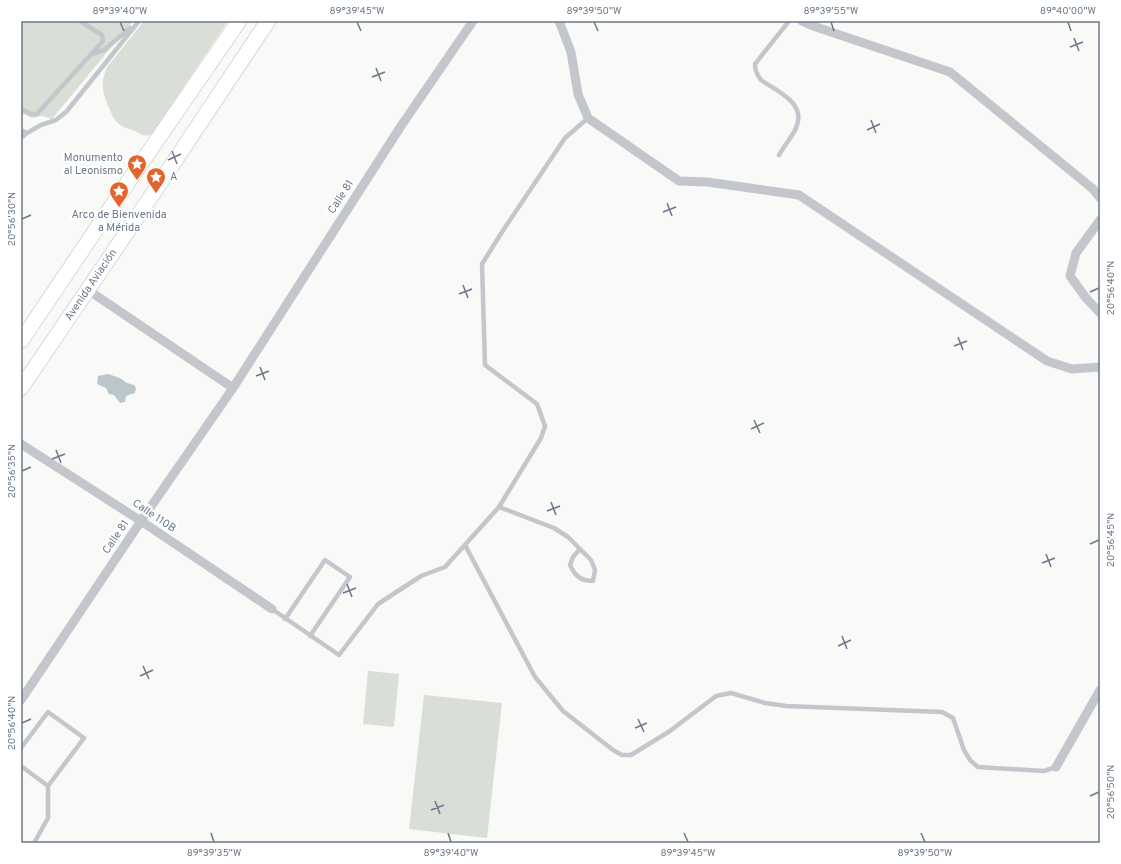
<svg xmlns="http://www.w3.org/2000/svg" width="1121" height="864" font-family="Overpass,sans-serif">
	<rect width="100%" height="100%" fill="#f9f9f7"/>
	<path fill="#d9ded6" d="M 21,21 L 133,21 L 52,119 L 42,116 L 32,118 L 21,113 Z
		M 144,21 L 228,21 L 157,126 C 155,128 153,134 149,135 C 145,137 139,133 135,131 C 129,129 120,127 116,121 C 113,118 112,114 110,110 C 103,95 99,82 108,66 Z
		M 368,671 L 399,674 L 394,727 L 363,724 Z
		M 424,695 L 502,703 L 487,838 L 409,829 Z"/>
	<path fill="#bbc6cb" d="M 108,374 L 120,378 L 127,383 L 134,385 L 136,388 L 135,393 L 126,396 L 125,402 L 120,403 L 114,395 L 109,394 L 106,388 L 97,384 L 98,376 Z"/>
	<g fill="none" stroke-linecap="round" stroke-linejoin="round">
		<g stroke="#b6babf" stroke-width="16">
			<path id="primary" d="M 21,341 L 124,188 L 239,21
				M 21,388 L 146,204 L 268,21"/>
		</g>
		<path stroke="#c3c6cb" stroke-width="4.5" d="M 92,54 L 104,50 L 130,28
			M 21,109 L 31,114 L 37,114 L 103,41 L 102,35 L 80,21
			M 21,130 L 27,133
			M 21,138 L 27,133 L 41,125 L 56,120 L 67,111 L 139,21
			M 779,155 C 784,146 792,137 796,128 C 807,103 778,92 761,80 C 757,75 755,71 755,64 L 789,21
			M 499,507 L 554,528 L 568,537 L 591,560 L 595,570 L 593,581 C 581,581 575,576 570,565 L 573,557 L 580,549
			M 465,545 L 535,677 L 563,711 L 613,750 L 622,755 L 631,755 L 670,731 L 716,696 L 731,693 L 765,703 L 786,706 L 942,712 L 953,718 L 964,750 L 970,760 L 978,767 L 1044,771 L 1056,767
			M 272,609 L 339,655 L 378,604 L 421,576 L 445,567 L 499,507 L 541,438 L 545,426 L 537,404 L 485,365 L 482,264 L 502,232 L 565,138 L 588,118
			M 285,619 L 325,560 L 350,577 L 310,636
			M 21,748 L 48,712 L 84,738 L 48,786 L 21,766
			M 34,843 L 48,818 L 48,786"/>
		<path stroke="#c3c6cb" stroke-width="9" d="M 559,21 L 571,52 L 578,94 L 588,118 L 679,181 L 707,182 L 799,195 L 1047,361 L 1072,369 L 1100,367
			M 802,21 L 816,27 L 950,72 L 1093,189 L 1100,198
			M 1100,220 L 1076,253 L 1070,276 L 1086,298 L 1100,313
			M 88,290 L 233,388
			M 21,444 L 141,521 L 272,609
			M 21,700 L 141,521 L 233,388 L 401,126 L 473,21
			M 1056,767 L 1100,690"/>
		<use href="#primary" stroke="#fff" stroke-width="15"/>
	</g>
	<path fill="none" stroke="#697888" stroke-width="1.5" d="M 120,22 L 124,31M 357,22 L 361,31M 594,22 L 598,31M 831,22 L 834,31M 1068,22 L 1071,31M 1074,38 L 1079,51M 1070,47 L 1083,42M 376,68 L 381,81M 372,77 L 385,72M 871,120 L 876,133M 867,130 L 880,124M 172,151 L 177,164M 168,160 L 181,154M 667,203 L 672,216M 663,212 L 676,207M 22,219 L 31,215M 463,285 L 468,298M 1090,292 L 1099,288M 459,294 L 472,289M 958,337 L 963,350M 954,346 L 967,341M 260,367 L 265,380M 256,376 L 269,371M 754,420 L 760,433M 751,429 L 764,423M 56,450 L 61,463M 52,459 L 65,454M 22,471 L 31,467M 551,502 L 556,515M 547,511 L 560,506M 1090,544 L 1099,540M 1046,554 L 1051,567M 1042,563 L 1055,558M 347,584 L 352,597M 343,593 L 356,588M 842,636 L 847,649M 838,646 L 851,640M 143,666 L 149,679M 140,676 L 153,670M 638,719 L 644,732M 22,723 L 31,719M 635,728 L 647,723M 1090,796 L 1099,792M 435,801 L 440,814M 431,810 L 444,805M 211,833 L 214,842M 448,833 L 451,842M 684,833 L 688,842M 921,833 L 925,842"/>
	<defs>
		<g id="sight-pin" transform="scale(1)"><path d="M0 17L-7.5 6A9.5 9.5 0 1 1 7.5 6Z" fill="#e4642d" stroke="#fff"/><path d="M0-6L1.8-2.2L6-1.7L2.9 1.2L3.7 5.4L0 3.3L-3.7 5.4L-2.9 1.2L-6-1.7L-1.8-2.2Z" fill="#fff"/></g>
	</defs>
	<g fill-rule="evenodd">
		<use href="#sight-pin" x="137" y="164"/>
		<use href="#sight-pin" x="156" y="177"/>
		<use href="#sight-pin" x="119" y="191"/>
	</g>
	<g text-anchor="middle" dominant-baseline="central" stroke-width="4" stroke-linejoin="round" paint-order="stroke">
		<g font-size="11" fill="#697888" stroke="#fff" text-anchor="end">
			<text x="123" y="158">Monumento<tspan x="123" dy="13">al Leonismo</tspan></text>
			<text x="170" y="177" text-anchor="start">A</text>
			<text x="119" y="215" text-anchor="middle">Arco de Bienvenida<tspan x="119" dy="13">a Mérida</tspan></text>
		</g>
		<g font-size="11" fill="#697888" stroke="#fff">
			<text transform="translate(341 197) rotate(-57)">Calle 81</text>
			<text transform="translate(91 285) rotate(-56)">Avenida Aviación</text>
			<text transform="translate(154 516) rotate(34)">Calle 110B</text>
			<text transform="translate(116 537) rotate(-56)">Calle 81</text>
		</g>
	</g>
	<rect width="1121" height="864" fill="none" stroke="#ffffff" stroke-width="44"/>
	<rect x="22" y="22" width="1077" height="820" fill="none" stroke="#697888" stroke-width="1.5"/>
	<g font-size="10" text-anchor="middle" fill="#697888">
		<text x="120" y="14">89°39'40"W</text>
		<text x="357" y="14">89°39'45"W</text>
		<text x="594" y="14">89°39'50"W</text>
		<text x="831" y="14">89°39'55"W</text>
		<text x="1068" y="14">89°40'00"W</text>
		<text transform="translate(11 219) rotate(-90)" y="4">20°56'30"N</text>
		<text transform="translate(1110 288) rotate(-90)" y="4">20°56'40"N</text>
		<text transform="translate(11 471) rotate(-90)" y="4">20°56'35"N</text>
		<text transform="translate(1110 540) rotate(-90)" y="4">20°56'45"N</text>
		<text transform="translate(11 723) rotate(-90)" y="4">20°56'40"N</text>
		<text transform="translate(1110 792) rotate(-90)" y="4">20°56'50"N</text>
		<text x="214" y="856">89°39'35"W</text>
		<text x="451" y="856">89°39'40"W</text>
		<text x="688" y="856">89°39'45"W</text>
		<text x="925" y="856">89°39'50"W</text>
	</g>
</svg>
